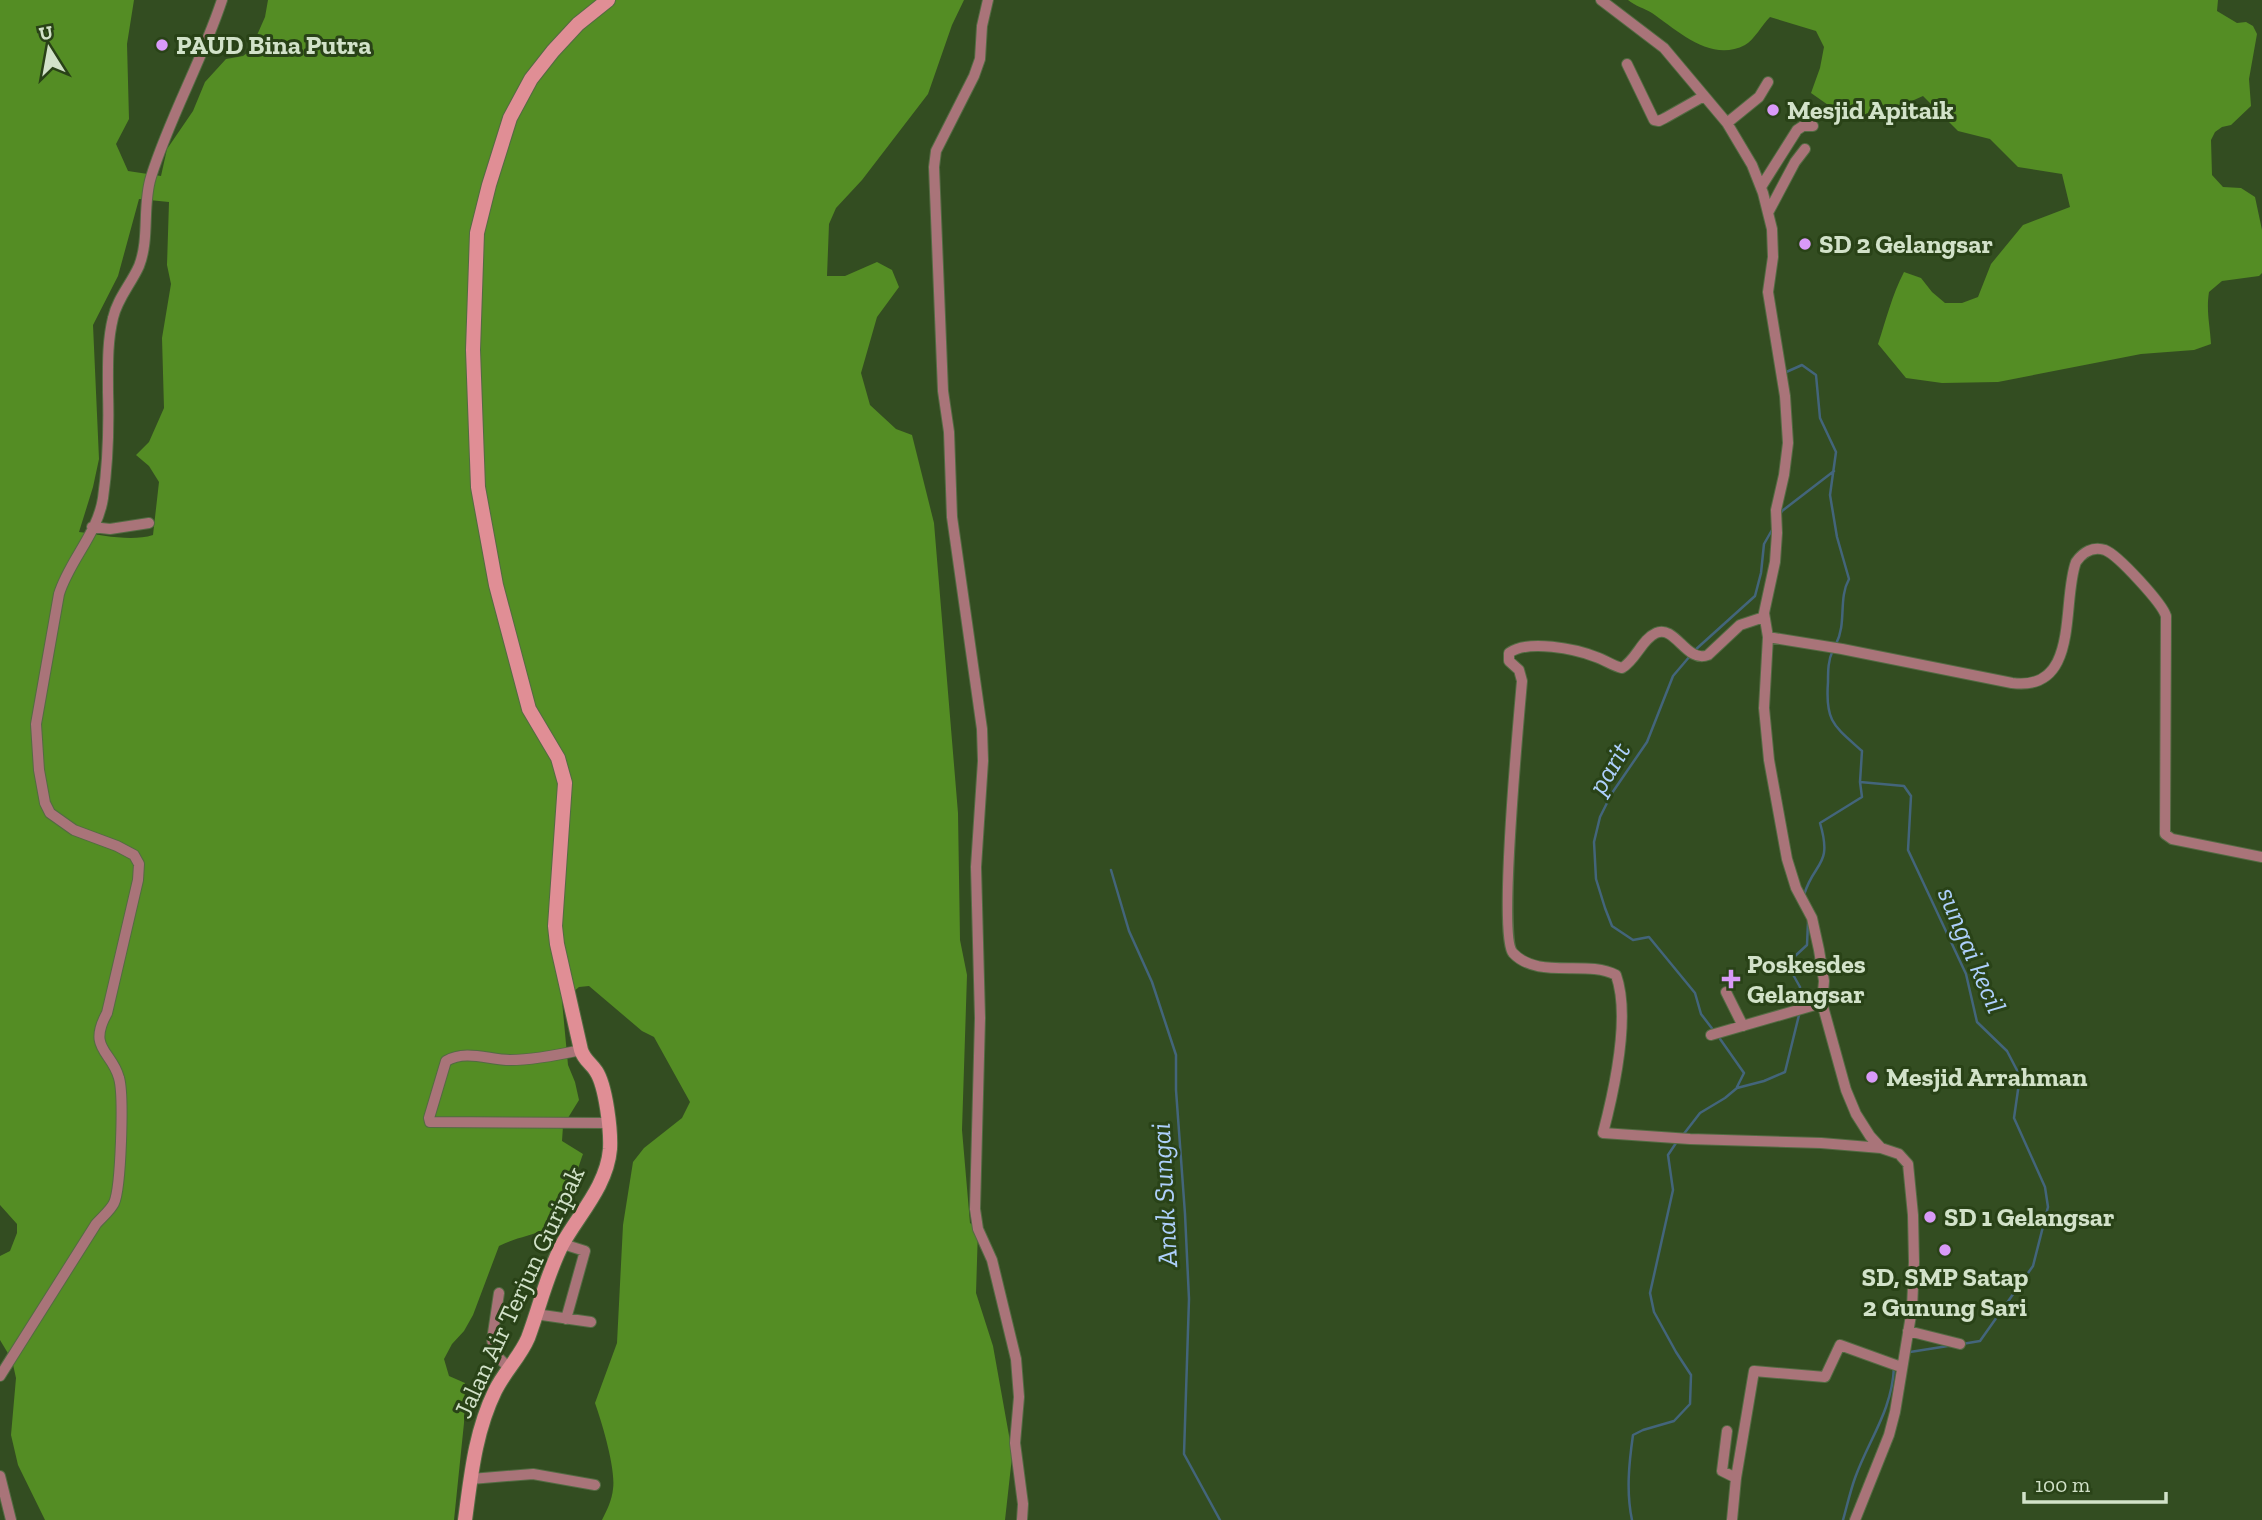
<svg xmlns="http://www.w3.org/2000/svg" width="2262" height="1520" font-family="'Zilla Slab',serif">
	<rect width="100%" height="100%" fill="#334d21"/>
	<path fill="#548d24" fill-rule="evenodd" d="M 0,0 L 134,0 L 127,44 L 129,119 L 116,144 L 128,171 L 161,176 L 167,149 L 193,111 L 205,82 L 226,59 L 243,56 L 250,51 L 265,17 L 268,0 L 964,0 L 952,25 L 928,94 L 862,180 L 836,208 L 829,224 L 827,276 L 845,276 L 877,262 L 892,270 L 899,287 L 877,317 L 861,373 L 870,405 L 896,429 L 912,435 L 934,523 L 958,813 L 960,940 L 967,975 L 962,1130 L 970,1223 L 978,1229 L 976,1293 L 993,1346 L 1010,1441 L 1012,1457 L 1005,1520 L 602,1520 C 607,1510 612,1500 613,1489 C 616,1469 602,1423 595,1403 L 617,1343 L 623,1225 L 633,1162 L 644,1148 L 682,1118 L 690,1102 L 654,1037 L 642,1031 L 589,986 L 579,987 L 562,1001 L 568,1065 L 575,1082 L 579,1100 L 563,1126 L 562,1141 L 583,1154 C 576,1173 564,1220 546,1229 C 531,1236 514,1238 499,1246 L 473,1315 L 464,1331 L 452,1344 L 444,1359 L 449,1376 L 465,1383 L 464,1423 L 454,1520 L 45,1520 L 18,1465 L 11,1435 L 16,1378 L 12,1360 L 0,1340 L 0,1256 L 10,1251 L 17,1233 L 17,1224 L 0,1205 ZM 139,199 L 169,202 L 167,265 L 171,284 L 162,338 L 164,408 L 149,442 L 136,455 L 149,466 L 159,482 L 153,535 C 131,542 102,535 79,532 L 93,487 L 99,459 L 93,325 L 118,276 Z
		M 1628,0 L 2218,0 L 2217,11 L 2237,23 L 2246,22 L 2253,26 L 2257,34 L 2249,79 L 2251,106 L 2231,125 L 2222,127 L 2215,132 L 2211,140 L 2212,175 L 2223,187 L 2241,188 L 2255,197 L 2262,230 L 2262,273 L 2259,276 L 2222,281 L 2209,292 C 2206,311 2210,325 2211,344 L 2194,350 L 2141,354 L 1998,382 L 1942,383 L 1906,378 L 1878,344 C 1886,320 1892,295 1904,272 L 1921,278 L 1932,292 L 1945,303 L 1962,303 L 1978,297 L 1991,264 L 2023,225 L 2070,207 L 2062,174 L 2018,167 L 1990,139 L 1958,131 L 1923,96 L 1876,117 L 1831,107 L 1811,93 L 1820,68 L 1824,47 L 1816,31 L 1770,17 C 1762,25 1754,40 1745,45 C 1711,63 1678,31 1652,13 C 1644,8 1635,6 1628,0 Z"/>
	<g fill="none" stroke-linecap="round" stroke-linejoin="round">
		<path stroke="#43657b" stroke-width="2.5" d="M 1784,373 L 1802,365 L 1816,375 L 1820,418 L 1836,452 L 1830,495 L 1837,537 L 1849,579 C 1838,599 1847,623 1836,644
			M 1780,515 L 1782,511 L 1834,471
			M 1694,651 L 1755,596 L 1761,573 L 1764,544 L 1772,530
			M 1690,656 L 1673,676 L 1647,742 L 1612,793 L 1600,817 L 1594,842 L 1596,879 L 1605,908 L 1612,926 L 1633,940 L 1649,937 L 1695,993 L 1701,1014 L 1714,1031
			M 1860,782 L 1904,786 L 1911,796 L 1908,850 L 1966,974 L 1977,1022 L 2007,1051 L 2020,1076 L 2014,1118 L 2045,1187 L 2048,1207 L 2033,1266 L 1980,1341 L 1962,1344
			M 1111,870 L 1129,931 L 1152,982 L 1176,1055 L 1176,1090 L 1185,1214 L 1189,1299 L 1184,1454 L 1220,1520
			M 1804,895 C 1814,861 1833,867 1820,823 L 1862,797 L 1860,782 L 1862,751 C 1834,726 1825,722 1828,682 C 1828,671 1828,660 1833,650
			M 1800,1005 L 1800,987 L 1791,971 L 1794,957 L 1807,945 L 1808,922
			M 1718,1036 L 1744,1073 L 1737,1087
			M 1683,1135 L 1700,1113 L 1725,1098 L 1737,1088 L 1764,1081 L 1785,1072 L 1799,1015
			M 1910,1352 L 1948,1346
			M 1632,1520 C 1626,1492 1629,1463 1633,1435 L 1643,1430 L 1674,1421 L 1690,1404 L 1691,1375 L 1676,1352 L 1654,1312 L 1650,1293 L 1673,1190 L 1668,1155 L 1676,1143
			M 1843,1520 C 1847,1506 1850,1492 1855,1478 C 1869,1439 1892,1411 1894,1367"/>
		<g stroke="#536b43" stroke-width="12">
			<path id="street" d="M 988,0 L 982,26 L 980,59 L 974,76 L 936,151 L 934,167 L 943,391 L 949,432 L 952,517 L 982,729 L 983,761 L 976,867 L 980,1018 L 975,1209 L 978,1229 L 992,1260 L 1016,1359 L 1019,1397 L 1015,1443 L 1023,1504 L 1022,1520
				M 1601,0 L 1664,48 L 1727,123 L 1752,165 L 1763,193 L 1772,229 L 1773,257 L 1768,292 L 1785,396 L 1788,443 L 1784,475 L 1776,510 L 1777,533 L 1775,562 L 1764,613 L 1768,637 L 1764,708 L 1769,760 L 1787,859 L 1796,888 L 1812,918 L 1819,950 L 1824,981 L 1822,1003 L 1846,1090 L 1856,1114 L 1870,1136 L 1881,1148 L 1899,1154 L 1908,1164 L 1913,1215 L 1914,1262 L 1912,1309 L 1895,1412 L 1889,1435 L 1855,1520
				M 1627,64 L 1654,120 L 1659,121 L 1665,118 L 1704,96
				M 1727,123 L 1759,97 L 1768,82
				M 1761,187 L 1797,130 L 1803,126 L 1813,126
				M 1769,211 L 1795,162 L 1805,149
				M 92,527 L 110,529 L 149,523
				M 1764,617 L 1740,625 L 1708,655 C 1687,664 1675,624 1656,633 C 1642,639 1636,660 1622,668 C 1613,666 1605,660 1596,657 C 1576,649 1528,639 1509,653 L 1509,661 L 1519,670 L 1522,681 C 1519,716 1498,938 1513,953 C 1538,980 1587,959 1616,975 C 1631,1017 1614,1091 1603,1133 L 1690,1139 L 1821,1143 L 1881,1148
				M 1768,637 L 1842,649 L 2012,683 C 2081,692 2061,602 2076,562 C 2083,552 2093,546 2105,550 C 2118,555 2162,603 2166,616 L 2165,834 L 2172,839 L 2262,857
				M 1726,992 L 1743,1026
				M 1711,1035 L 1822,1003
				M 581,1050 C 558,1055 534,1060 510,1060 C 489,1060 466,1049 446,1061 L 429,1118 L 430,1122 L 607,1123
				M 563,1244 L 585,1251 L 566,1319
				M 499,1293 L 492,1340 L 496,1355 L 508,1367
				M 535,1314 L 591,1322
				M 1908,1331 L 1960,1344
				M 0,1376 L 96,1224 C 102,1217 110,1211 114,1203 C 121,1188 124,1095 119,1078 C 112,1051 87,1049 107,1013 L 138,880 L 139,864 L 134,855 L 117,846 L 74,830 L 50,813 L 45,803 L 39,770 L 36,724 L 59,594 C 69,561 98,533 103,498 C 108,463 109,427 108,392 C 108,368 107,342 113,318 C 117,299 131,284 139,266 C 150,238 142,205 151,177 C 170,116 202,61 222,0
				M 1727,1431 L 1722,1471 L 1736,1478
				M 0,1476 L 11,1520
				M 471,1479 L 533,1474 L 595,1485
				M 1732,1520 L 1736,1478 L 1754,1371 L 1825,1377 L 1840,1345 L 1901,1367"/>
		</g>
		<g stroke="#536b43" stroke-width="16">
			<path id="secondary" d="M 465,1520 C 471,1476 475,1432 495,1391 C 504,1372 520,1357 528,1338 C 540,1306 547,1273 563,1243 C 580,1213 607,1185 610,1149 C 611,1131 606,1086 596,1071 C 591,1063 584,1060 581,1050 L 557,944 L 555,926 L 565,783 L 558,758 L 529,709 L 496,585 L 478,487 L 473,350 L 477,233 L 489,185 L 510,118 L 531,79 L 553,51 L 578,24 L 608,0"/>
		</g>
		<use href="#street" stroke="#a97479" stroke-width="10"/>
		<use href="#secondary" stroke="#e08e95" stroke-width="14"/>
	</g>
	<g fill="#d99af8" stroke="#294217" stroke-width="2.5">
		<circle cx="162" cy="45" r="7"/>
		<circle cx="1773" cy="110" r="7"/>
		<circle cx="1805" cy="244" r="7"/>
		<path d="M1727.5 968.5h7v7h7v7h-7v7h-7v-7h-7v-7h7z"/>
		<circle cx="1872" cy="1077" r="7"/>
		<circle cx="1930" cy="1217" r="7"/>
		<circle cx="1945" cy="1250" r="7"/>
	</g>
	<g text-anchor="middle" dominant-baseline="central" stroke-width="6" stroke-linejoin="round" paint-order="stroke">
		<g font-size="26" font-weight="bold" fill="#d2e2c9" stroke="#294217" text-anchor="start">
			<text x="176" y="45">PAUD Bina Putra</text>
			<text x="1787" y="110">Mesjid Apitaik</text>
			<text x="1819" y="244">SD 2 Gelangsar</text>
			<text x="1747" y="964">Poskesdes<tspan x="1747" dy="30">Gelangsar</tspan></text>
			<text x="1886" y="1077">Mesjid Arrahman</text>
			<text x="1944" y="1217">SD 1 Gelangsar</text>
			<text x="1945" y="1277" text-anchor="middle">SD, SMP Satap<tspan x="1945" dy="30">2 Gunung Sari</tspan></text>
		</g>
		<g font-size="26" fill="#d2e2c9" stroke="#294217">
			<text transform="translate(519 1292) rotate(-65)">Jalan Air Terjun Guripak</text>
		</g>
		<g font-size="28" font-style="italic" fill="#aed0fc" stroke="#294217">
			<text transform="translate(1609 768) rotate(-59)">parit</text>
			<text transform="translate(1972 950) rotate(67)">sungai kecil</text>
			<text transform="translate(1164 1195) rotate(-93)">Anak Sungai</text>
		</g>
	</g>
	<g transform="translate(49 49) rotate(349)" stroke="#294217" stroke-width="5" paint-order="stroke">
	<path d="M0-5L12 26L0 18L-12 26Z" fill="#d2e2c9"/>
	<text y="-10" font-size="19" font-weight="bold" text-anchor="middle" fill="#d2e2c9">U</text>
	</g>
	<path d="M2024 1492v10h142v-10" fill="none" stroke="#d2e2c9" stroke-width="3.5"/>
	<text x="2035" y="1492" font-size="21" fill="#d2e2c9" stroke="#294217" stroke-width="5" paint-order="stroke">100 m</text>
</svg>
